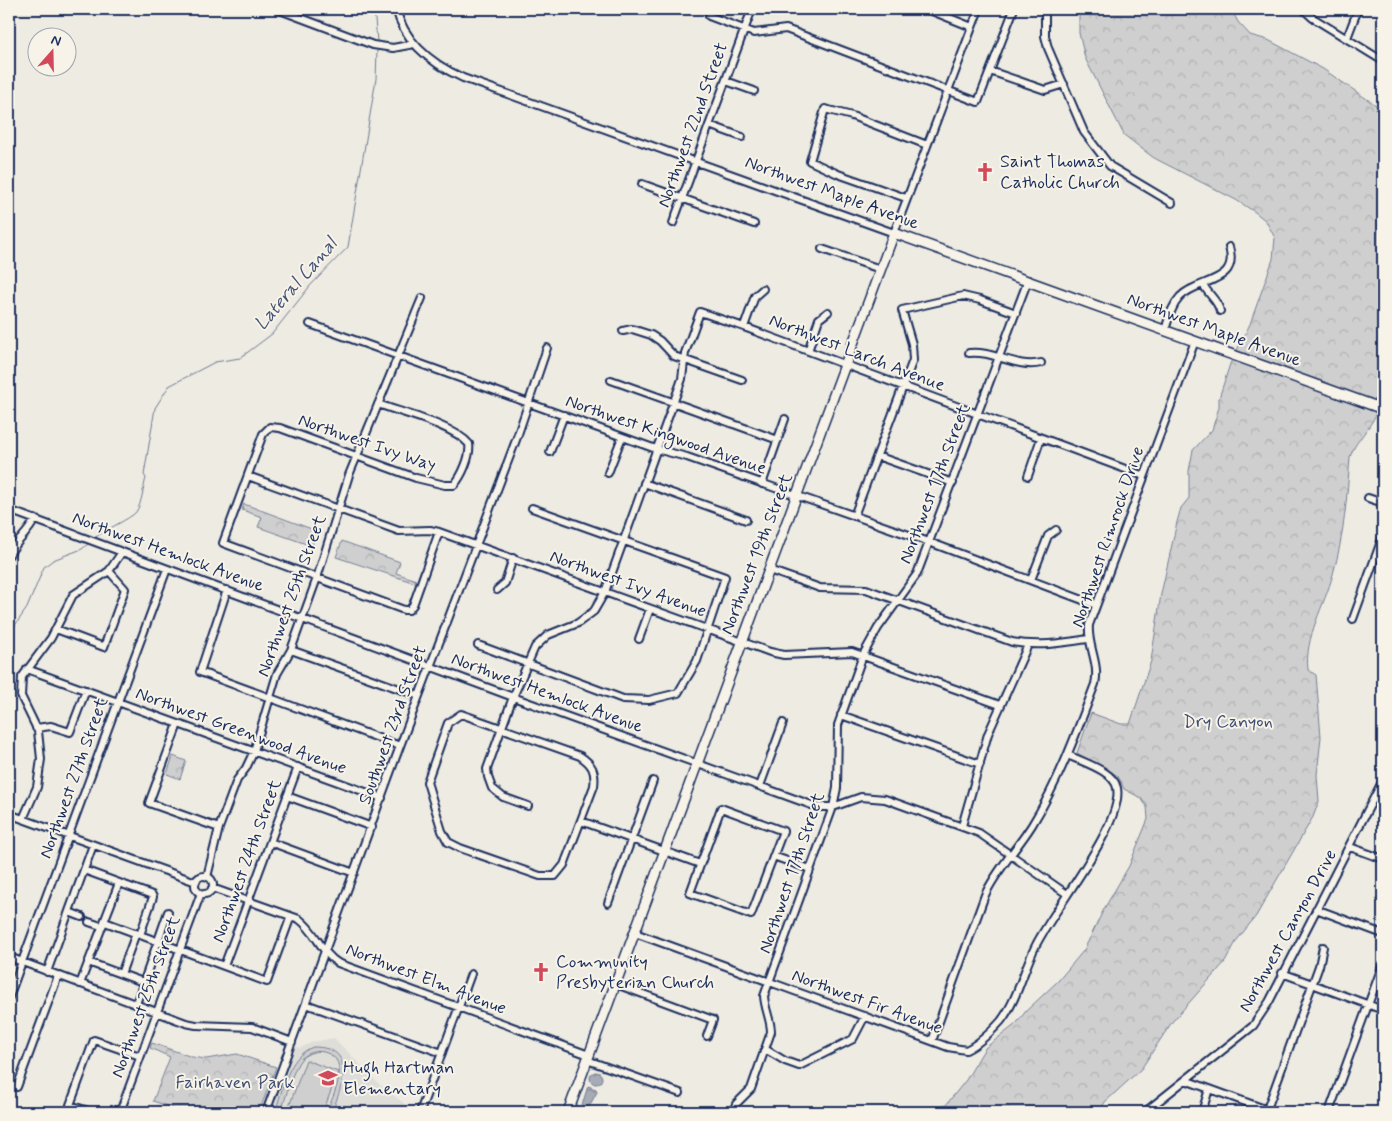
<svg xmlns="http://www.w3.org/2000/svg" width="1392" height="1121" font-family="Mynerve,sans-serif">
	<defs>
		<pattern id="forest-crowns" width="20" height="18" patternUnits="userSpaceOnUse" patternTransform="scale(1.25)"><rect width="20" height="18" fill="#cfcfcf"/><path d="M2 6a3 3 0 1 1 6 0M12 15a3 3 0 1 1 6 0" fill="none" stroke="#b1b2b4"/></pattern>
		<pattern id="water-ripples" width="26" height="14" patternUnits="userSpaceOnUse" patternTransform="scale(1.25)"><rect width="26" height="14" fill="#a6abb5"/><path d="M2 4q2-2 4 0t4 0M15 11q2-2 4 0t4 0" fill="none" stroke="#868c96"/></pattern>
	</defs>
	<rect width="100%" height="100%" fill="#eeebe2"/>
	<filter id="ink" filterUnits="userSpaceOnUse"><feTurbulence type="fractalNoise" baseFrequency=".02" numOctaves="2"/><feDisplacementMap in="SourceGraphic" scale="10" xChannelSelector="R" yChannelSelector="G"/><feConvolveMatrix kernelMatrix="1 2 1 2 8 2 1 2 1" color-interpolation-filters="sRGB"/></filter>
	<g filter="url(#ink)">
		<path fill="#deddd8" d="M 334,1038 L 380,1085 L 415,1112 L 270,1112 L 295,1046 L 300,1048 L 313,1042 Z"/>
		<path fill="#cfcfcf" stroke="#757f96" d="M 313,1047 C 358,1047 342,1086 332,1112 L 327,1112 C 333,1095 353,1060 324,1052 C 316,1050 308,1053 302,1058 C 292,1069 286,1098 281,1112 L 275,1112 C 283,1089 288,1056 313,1047 Z
			M 306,1060 L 338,1072 L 323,1112 L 287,1112 Z"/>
		<path fill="url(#forest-crowns)" stroke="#757f96" d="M 1079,9 L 1231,9 L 1238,22 L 1250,35 L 1268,40 L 1323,69 L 1383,110 L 1383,381 C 1380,394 1380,408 1373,420 C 1365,434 1355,442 1350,457 C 1347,497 1344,536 1333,574 C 1325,605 1304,637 1308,670 L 1316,675 L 1321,737 L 1317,775 L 1319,801 L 1313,817 L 1256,916 L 1237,940 L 1225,962 L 1172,1022 L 1141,1069 L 1105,1102 L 1099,1112 L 931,1112 L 946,1105 L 966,1080 L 985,1048 L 1016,1024 L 1026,1011 L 1058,981 L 1084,950 L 1104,909 L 1129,866 L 1148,819 L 1147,807 L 1141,798 L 1124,789 L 1118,776 L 1077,753 L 1091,713 L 1121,724 L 1130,724 L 1151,661 L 1161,594 L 1177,522 L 1181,508 L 1189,498 L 1189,471 L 1193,450 L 1212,430 L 1219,407 L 1219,398 L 1230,364 L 1250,324 L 1273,259 L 1275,238 L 1266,221 L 1255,212 L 1236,200 L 1154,158 L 1124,135 L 1085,58 L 1079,33 Z
			M 244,504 L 317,531 L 312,546 L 258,527 L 262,517 L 242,510 Z
			M 342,541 L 400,562 L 396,573 L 416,580 L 415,583 L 336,557 Z
			M 173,756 L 186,761 L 180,779 L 167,774 Z
			M 152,1043 L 192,1057 L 206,1059 L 237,1054 L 276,1067 L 259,1112 L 184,1112 L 153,1101 L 170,1057 L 150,1048 Z"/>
		<path fill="url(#water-ripples)" stroke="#6e7992" d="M590 1078a6 6 0 1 1 12 0a6 6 0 1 1-12 0Z
			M 588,1086 L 596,1089 L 597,1092 L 586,1112 L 582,1105 Z"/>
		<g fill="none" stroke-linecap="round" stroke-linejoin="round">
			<path stroke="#6e7992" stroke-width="1" d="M 374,9 L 377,41
				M 96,537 C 106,529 130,519 136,512 C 142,503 143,488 146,478 L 144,475 L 155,408 L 169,386 L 215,362 L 240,358 L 272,334 L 310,286 L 348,247 L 376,79 L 377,51
				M 9,634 L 27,608 L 44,567 L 53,560 L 82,549 L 88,544"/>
			<g stroke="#1b2f5e" stroke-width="10">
				<path id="minor" d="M 277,9 L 373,45 L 393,48 L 414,44
					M 396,9 C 405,43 432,64 463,78 L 894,233 L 979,9
					M 927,9 L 972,27
					M 1045,9 L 1045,36 L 1048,48 L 1084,132 L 1110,166 L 1172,203
					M 1303,9 L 1313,18 L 1383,61
					M 709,16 L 754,33 L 786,29 L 978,102 L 1014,9
					M 1347,38 L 1358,9
					M 990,71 L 1045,90 L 1064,84
					M 726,81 L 754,91
					M 709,125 L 742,137
					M 642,184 L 754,224
					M 906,198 L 838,174 L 810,161 L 825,109 L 852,116 L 927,145
					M 673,223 L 752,9
					M 822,249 L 880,269
					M 1203,284 C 1208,295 1218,300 1220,311
					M 310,324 L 656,449 L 687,457 L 929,542 L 1096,605
					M 744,327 L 755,296 L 763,289
					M 1165,330 C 1169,318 1171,307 1180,297 C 1198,278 1240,284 1229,247
					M 623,331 L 632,329 L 651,335 L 660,341 L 674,356 L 742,380
					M 808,351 L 819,319 L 828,312
					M 969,353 C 994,350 1016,369 1041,363
					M 611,380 L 778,440
					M 378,404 C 402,413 453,425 469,444 C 471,456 462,476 454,485 L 445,485 L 416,478 L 280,428 L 270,427 L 263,434 L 223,543 L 404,610 L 409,610 L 413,605 L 439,532
					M 550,452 L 564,415
					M 877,456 L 953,483
					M 608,473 L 622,437
					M 248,476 L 399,531 L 430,530 L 439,532 L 770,652 L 784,655 L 852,652 L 1000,705
					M 1028,476 L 1041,438
					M 644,483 L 746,520
					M 762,484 L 785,419
					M 1368,498 L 1383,503
					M 9,510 L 513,697 L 817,807 L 833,807 L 861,797 L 885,799 L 979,833 L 1067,894
					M 854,516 L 913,360 L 912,344 L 902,310 L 963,296 L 980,300 L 1016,313
					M 9,555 C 16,541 28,534 35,519
					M 1376,555 L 1383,557
					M 769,570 L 820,588 L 866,589 L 1012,642 C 1038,647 1062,643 1088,639
					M 1031,580 L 1048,536 L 1056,530
					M 227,590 L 200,672 L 400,746
					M 497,590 L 505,583 L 513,558
					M 1353,619 L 1383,536
					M 56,629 L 104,647 L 125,589 L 109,571
					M 639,639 L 650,609
					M 478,645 L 623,699 L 649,700 L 678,693 L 697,661 L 725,577 L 532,508
					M 291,650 L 419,696
					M 27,669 L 382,798
					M 461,714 L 580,756 C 592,764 596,771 594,786 L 564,865 L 555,876 L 540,876 L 460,848 L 448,842 L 442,831 L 427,782 L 448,723 Z
					M 841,715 L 980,764
					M 178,724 L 149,803 L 219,828
					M 36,728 L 51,726 L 70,732 L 86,690
					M 760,786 L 783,723
					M 287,796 L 372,827
					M 528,806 L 503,797 L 492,788 L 488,777 L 487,769 L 513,697 L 535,647 L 548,635 L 578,623 L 594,611 L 605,592 L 682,379 L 685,353 L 700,312 L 744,327 L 1144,476
					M 721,808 L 783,831 L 751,915 L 690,893 Z
					M 9,814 L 196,882
					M 23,819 L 37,787 L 41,759 L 38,731 L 21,696 L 22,677 L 51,638 L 73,595 L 109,571 L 122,552
					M 581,821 L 700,864
					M 962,826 L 988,734 L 1028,645
					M 270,842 L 354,873
					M 1350,847 L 1383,859
					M 773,856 L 810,869
					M 84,870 L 152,895 L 153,897 L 140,935
					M195 885a9 9 0 1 1 18 0a9 9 0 1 1-18 0Z
					M 207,877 L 219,828 L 237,780 L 246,768 L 254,751 L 277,674 L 291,650 L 317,578 L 349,475 L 422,298
					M 212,888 L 299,919 C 316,931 321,953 338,963 L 589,1055
					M 608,903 L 653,781
					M 1316,909 L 1383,934
					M 69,912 L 82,917
					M 89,922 L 101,926
					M 105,922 L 267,982 L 291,916
					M 635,933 L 899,1029 L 948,1047 L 966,1050 C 979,1044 991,1032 1001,1021 C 1018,999 1023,970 1036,945 C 1053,910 1124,824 1117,788 C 1114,771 1082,762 1068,755
					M 9,957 L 186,1023 L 196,1025 L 252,1027 L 292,1042
					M 88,962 L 143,982
					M 224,966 L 298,767
					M 47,972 L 93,845
					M 1282,973 L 1383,1010
					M 121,974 L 136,933
					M 80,984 L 119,883
					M 616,984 L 713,1020 L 707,1036
					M 9,997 L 167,569
					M 136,1004 L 168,912
					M 306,1004 L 442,1053
					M 932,1041 L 985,895 C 997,869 1017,849 1032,825 C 1059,781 1077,732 1095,684 C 1100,663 1087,646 1089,625 L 1195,341
					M 765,1049 L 785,1061 L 799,1066 L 853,1039 L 865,1016
					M 587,1060 L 680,1093
					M 1185,1080 L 1273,1112
					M 17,1087 L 58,976
					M 91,1112 L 70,1105 L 94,1040 L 140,1056
					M 120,1112 L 201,893
					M 266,1112 L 400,746 L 516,440 L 547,348
					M 420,1112 L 471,974
					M 733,1112 L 736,1104 L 751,1089 L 771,1032 C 771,1020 765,1010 764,996 L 833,807 L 837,788 L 838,725 L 863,655 L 878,628 L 917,574 L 1028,280
					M 1145,1112 L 1253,1026 L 1269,1002 L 1383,780
					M 1202,1112 L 1209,1089
					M 1266,1112 L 1319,966 L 1323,947
					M 1329,1112 L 1383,964"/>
			</g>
			<g stroke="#1b2f5e" stroke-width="12">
				<path id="major" d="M 568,1112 L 894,233 L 1383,409"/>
			</g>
			<use href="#minor" stroke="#f7f3e8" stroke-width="6"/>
			<use href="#major" stroke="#f7f3e8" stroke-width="9"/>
		</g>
	</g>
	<defs>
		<g id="church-bare" transform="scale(1.5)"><path d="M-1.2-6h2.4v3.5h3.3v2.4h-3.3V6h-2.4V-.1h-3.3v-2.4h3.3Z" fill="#d1495b" stroke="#f7f3e8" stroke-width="2.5" paint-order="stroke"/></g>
		<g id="school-bare" transform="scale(1.5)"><path d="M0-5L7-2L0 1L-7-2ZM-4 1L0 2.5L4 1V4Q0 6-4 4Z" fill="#d1495b" stroke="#f7f3e8" stroke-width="2.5" paint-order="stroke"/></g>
	</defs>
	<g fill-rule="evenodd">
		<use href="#church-bare" x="985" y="172"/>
		<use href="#church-bare" x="541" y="972"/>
		<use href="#school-bare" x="328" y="1078"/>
	</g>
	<g text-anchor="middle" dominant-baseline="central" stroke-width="4" stroke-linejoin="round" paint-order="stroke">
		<g font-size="18" fill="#1b2f5e" stroke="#f7f3e8">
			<text transform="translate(693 125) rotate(-70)">Northwest 22nd Street</text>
			<text transform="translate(832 193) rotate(20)">Northwest Maple Avenue</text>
			<text transform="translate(1214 330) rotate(20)">Northwest Maple Avenue</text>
			<text transform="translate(857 353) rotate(21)">Northwest Larch Avenue</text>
			<text transform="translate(666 435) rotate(19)">Northwest Kingwood Avenue</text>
			<text transform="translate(367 443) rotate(19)">Northwest Ivy Way</text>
			<text transform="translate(935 484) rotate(-69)">Northwest 17th Street</text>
			<text transform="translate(1108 537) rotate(-71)">Northwest Rimrock Drive</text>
			<text transform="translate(168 552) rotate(20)">Northwest Hemlock Avenue</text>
			<text transform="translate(757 554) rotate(-69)">Northwest 19th Street</text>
			<text transform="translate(628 584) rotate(20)">Northwest Ivy Avenue</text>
			<text transform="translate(292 596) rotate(-70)">Northwest 25th Street</text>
			<text transform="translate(547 693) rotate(20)">Northwest Hemlock Avenue</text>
			<text transform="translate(393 725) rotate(-70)">Southwest 23rd Street</text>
			<text transform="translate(241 731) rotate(20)">Northwest Greenwood Avenue</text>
			<text transform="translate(74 778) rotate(-70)">Northwest 27th Street</text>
			<text transform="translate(247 861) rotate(-70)">Northwest 24th Street</text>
			<text transform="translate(792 873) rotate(-71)">Northwest 17th Street</text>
			<text transform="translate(1288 931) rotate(-61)">Northwest Canyon Drive</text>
			<text transform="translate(426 979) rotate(21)">Northwest Elm Avenue</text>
			<text transform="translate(146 997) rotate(-70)">Northwest 25th Street</text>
			<text transform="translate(867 1002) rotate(20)">Northwest Fir Avenue</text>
		</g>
		<g font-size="18" fill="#1b2f5e" stroke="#f7f3e8" text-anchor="start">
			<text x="1000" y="162">Saint Thomas<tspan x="1000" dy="21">Catholic Church</tspan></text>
			<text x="556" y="962">Community<tspan x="556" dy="21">Presbyterian Church</tspan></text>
			<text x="343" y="1068">Hugh Hartman<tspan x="343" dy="21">Elementary</tspan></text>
		</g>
		<g font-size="18" fill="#3f4f75" stroke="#f7f3e8">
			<text x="1228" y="722">Dry Canyon</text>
			<text x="235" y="1083">Fairhaven Park</text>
		</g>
		<g font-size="19" font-style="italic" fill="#455478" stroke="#f7f3e8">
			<text transform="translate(296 284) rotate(-49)">Lateral Canal</text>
		</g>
	</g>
	<rect width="1392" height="1121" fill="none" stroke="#f7f3e8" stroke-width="30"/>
	<rect x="15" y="15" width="1362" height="1091" fill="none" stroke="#1b2f5e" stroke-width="2" filter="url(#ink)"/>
	<g transform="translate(52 52) rotate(20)"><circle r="24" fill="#f7f3e8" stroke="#9fa5b1"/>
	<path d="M0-4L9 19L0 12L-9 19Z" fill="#d1495b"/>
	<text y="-8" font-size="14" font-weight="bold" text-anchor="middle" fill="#1b2f5e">N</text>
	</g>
</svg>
